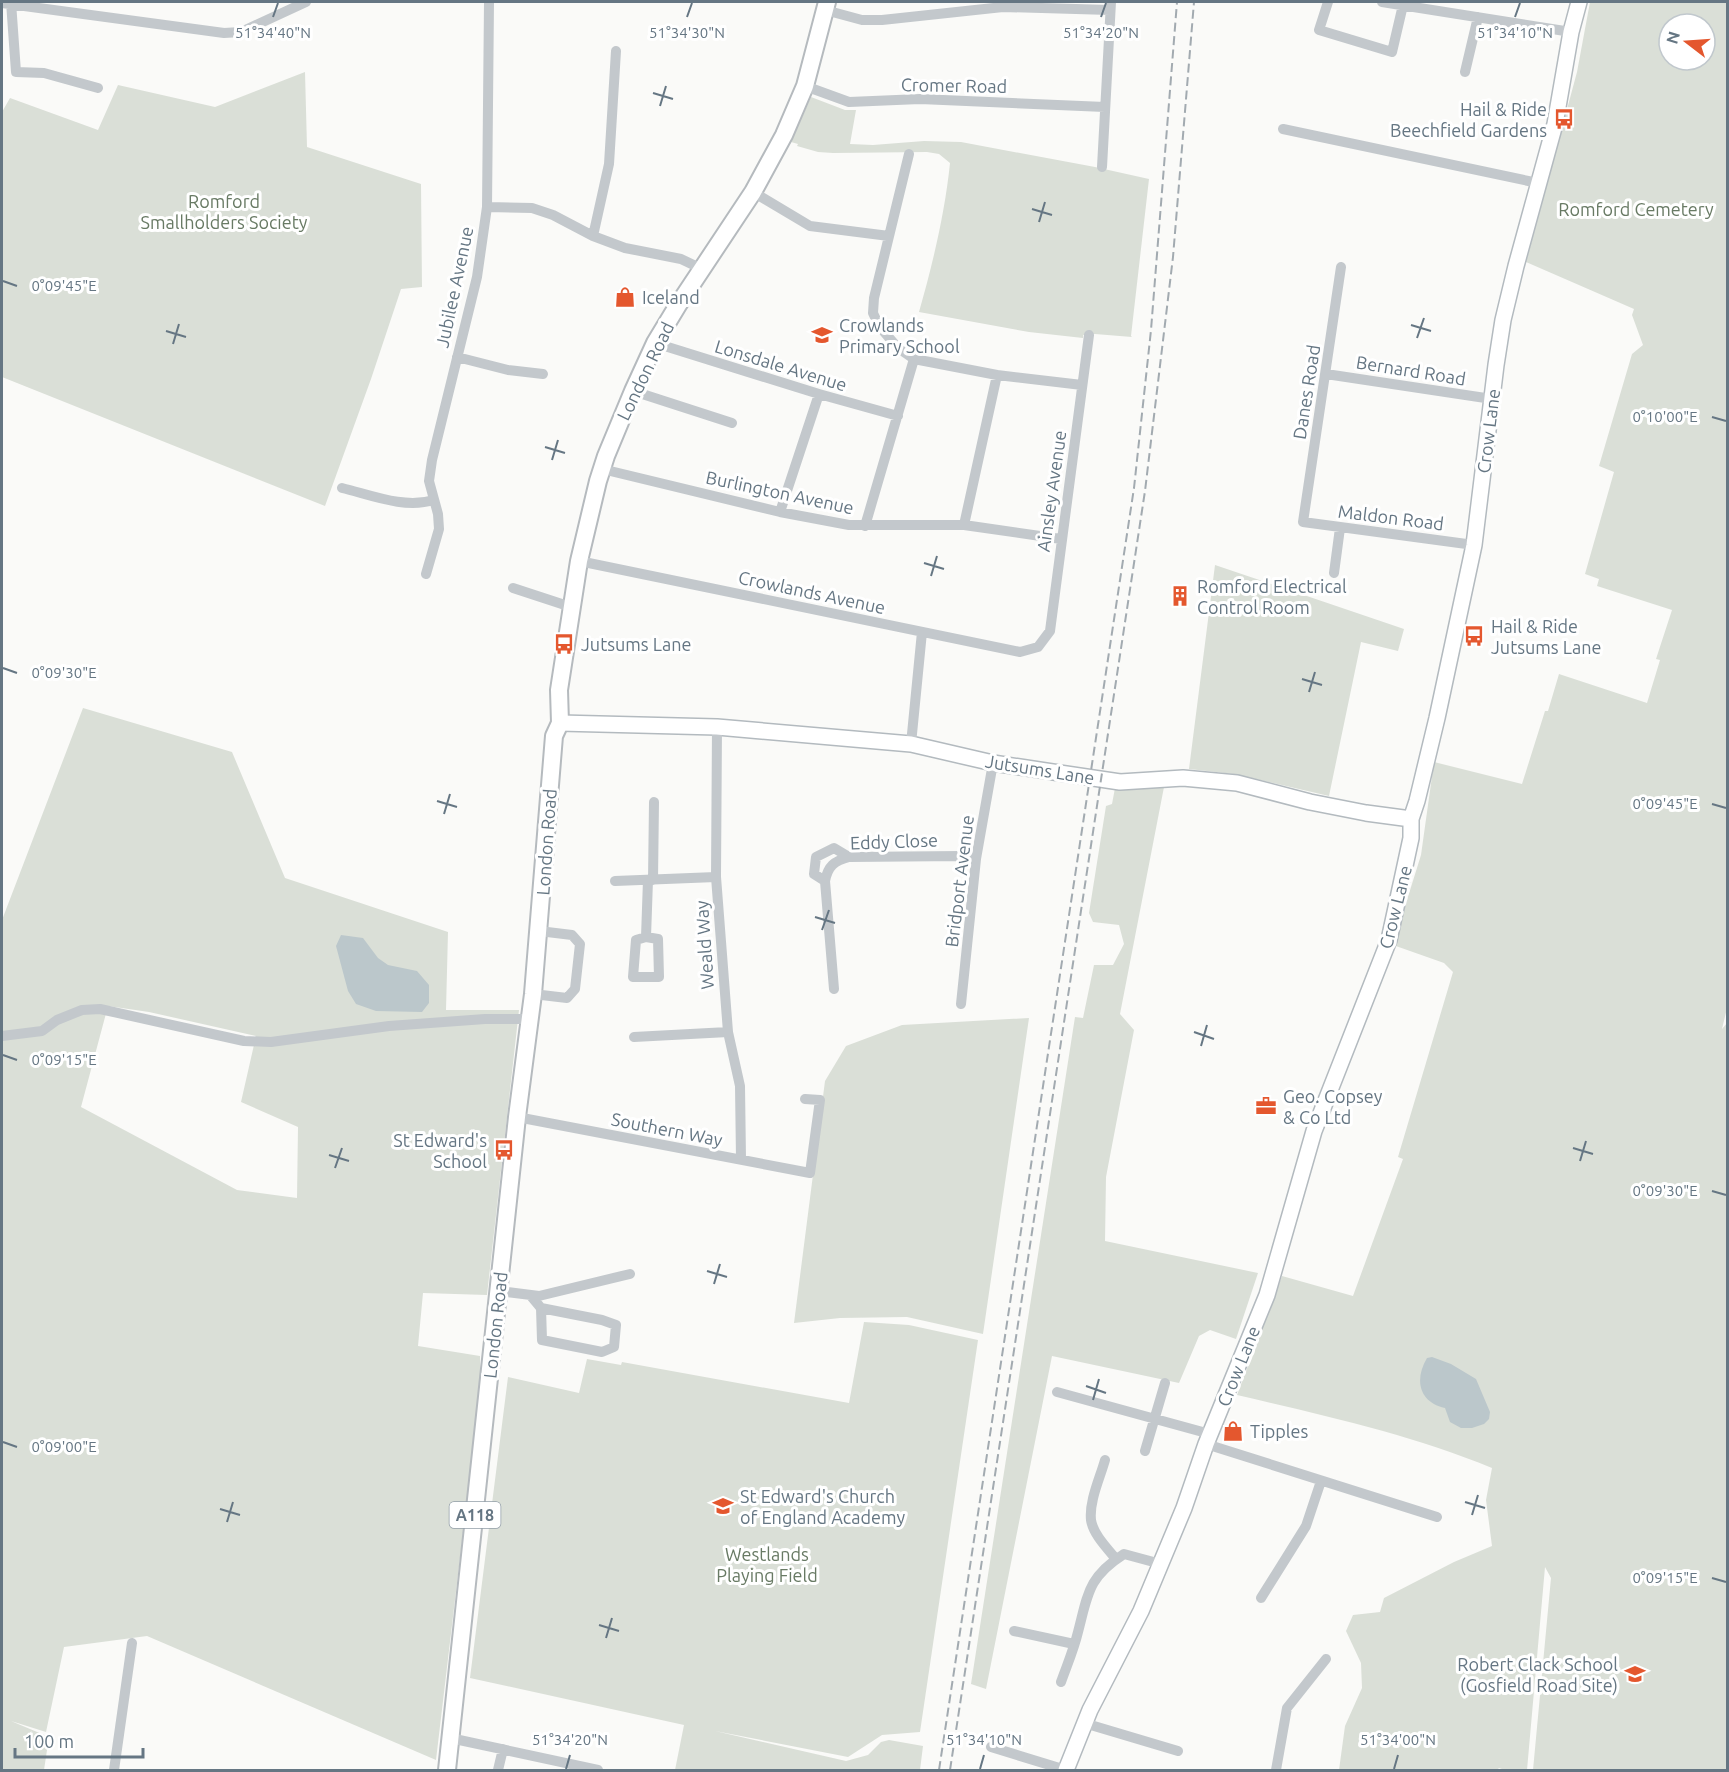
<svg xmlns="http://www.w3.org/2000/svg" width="1729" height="1772" font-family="Ubuntu,sans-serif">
	<rect width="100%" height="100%" fill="#fafaf8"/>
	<path fill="#dadfd7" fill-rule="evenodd" d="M 1590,2 L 1727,2 L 1728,1004 L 1722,1029 L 1727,1023 L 1727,1770 L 1533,1770 L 1551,1578 L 1545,1567 L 1527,1770 L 1505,1770 L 1499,1768 L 1497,1770 L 1339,1770 L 1345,1726 L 1362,1688 L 1361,1663 L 1346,1631 L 1353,1615 L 1380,1612 L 1384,1598 L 1454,1562 L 1492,1546 L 1486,1500 L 1492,1468 C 1410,1434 1322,1415 1237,1395 L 1282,1276 L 1353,1296 L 1403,1159 L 1398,1157 L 1453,972 L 1444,963 L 1393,945 L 1421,855 L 1434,762 L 1522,784 L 1545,711 L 1548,711 L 1559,674 L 1647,703 L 1660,660 L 1656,659 L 1672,610 L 1597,586 L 1599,579 L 1585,574 L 1614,472 L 1599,466 L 1632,354 L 1643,345 L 1632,315 L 1634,309 L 1526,262 L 1577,72 ZM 1669,24 L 1705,24 L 1705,60 L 1669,60 Z
		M 305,72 L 307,147 L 421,184 L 422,287 L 401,289 L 371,379 L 325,506 L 2,377 L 2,112 L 10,98 L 98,130 L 118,85 L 215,107 Z
		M 811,97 L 845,110 L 856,110 L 850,144 L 873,145 L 924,141 L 961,142 L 1095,167 L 1149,179 L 1131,336 L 1132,337 L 1095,334 L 1083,335 L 1083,338 L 1029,332 L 919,312 C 933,263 945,212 950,163 L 939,154 L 927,152 L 833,153 L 818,152 L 797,146 L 798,144 L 791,142 Z
		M 1215,565 L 1404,629 L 1398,651 L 1361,642 L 1329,796 L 1234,774 L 1189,769 Z
		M 83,708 L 232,752 L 285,878 L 448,932 L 446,1010 L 519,1010 L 487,1295 L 423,1293 L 418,1346 L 480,1356 L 480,1389 L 436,1760 L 147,1636 L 64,1647 L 46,1732 L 11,1721 L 49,1737 L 44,1770 L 2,1770 L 2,920 ZM 108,1006 L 149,1012 L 256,1036 L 241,1102 L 298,1127 L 297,1198 L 237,1190 L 81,1107 Z
		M 1164,787 L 1120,1014 L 1134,1030 L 1106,1177 L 1105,1241 L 1258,1273 L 1236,1339 L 1210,1330 L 1199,1336 L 1179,1383 L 1052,1356 L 986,1689 L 971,1684 L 1075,1017 L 1083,1018 L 1094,965 L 1113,965 L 1124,944 L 1119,925 L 1093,922 L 1089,913 L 1106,806 L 1112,804 L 1115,788 Z
		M 1029,1018 L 983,1334 L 907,1317 L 840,1318 L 794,1323 L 825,1081 L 846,1046 L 902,1025 Z
		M 864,1322 L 909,1325 L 978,1340 L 920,1732 L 882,1735 L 848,1757 L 715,1731 L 846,1761 L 868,1755 L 881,1742 L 889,1740 L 923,1746 L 920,1770 L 675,1770 L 684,1725 L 470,1678 L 508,1377 L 579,1393 L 587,1359 L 621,1365 L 622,1362 L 849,1403 Z"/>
	<path fill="#bbc7cb" d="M 341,935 L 363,938 L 378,958 L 388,965 L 417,971 L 429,985 L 429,1003 L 422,1012 L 376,1011 L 356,1004 L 348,991 L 336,946 Z
		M 1432,1357 L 1451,1364 L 1476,1379 L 1490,1412 L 1489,1419 L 1484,1424 L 1472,1428 L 1461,1428 L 1450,1422 L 1445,1408 C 1419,1402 1414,1380 1427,1358 Z"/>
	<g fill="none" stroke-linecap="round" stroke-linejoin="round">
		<g stroke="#b3babf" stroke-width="18">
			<path id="secondary" d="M 560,723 L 717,727 L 911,744 L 993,763 L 1120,782 L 1183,778 L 1237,783 L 1310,802 L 1366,813 L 1411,819
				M 1066,1770 L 1090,1710 L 1141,1611 L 1184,1508 L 1206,1444 L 1267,1295 L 1314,1131 L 1389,940 L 1411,838 L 1411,819 L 1417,801 L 1437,718 L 1474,545 L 1496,365 L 1503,320 L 1516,266 L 1555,124 L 1571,32 L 1579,2"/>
		</g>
		<g stroke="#b5babe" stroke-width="20">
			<path id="primary" d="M 447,1770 L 517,1117 L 533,994 L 554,736 L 560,723 L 559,690 L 579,561 L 598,481 L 606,456 L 633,391 L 655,343 L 678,305 L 753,192 L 784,135 L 805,86 L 827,2"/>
		</g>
		<path stroke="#c3c8cc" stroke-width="10" d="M 11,2 L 16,72 L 44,73 L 98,88
			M 1328,2 L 1319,30 L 1392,52 L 1403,5
			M 1382,2 L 1571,32
			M 2,3 L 224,33 L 241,32 L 306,2
			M 825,10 L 862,20 L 882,20 L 1003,7 L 1110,10
			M 1465,72 L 1478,17
			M 805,86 L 849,102 L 920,99 L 1105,107
			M 1283,129 L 1538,183
			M 909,154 L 874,298 L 873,313 L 879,326 L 898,348 L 914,359 L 997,375 L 1082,385
			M 1102,167 L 1111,2
			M 753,192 L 810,226 L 889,236
			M 487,207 L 532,208 L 553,215 L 593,236 L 625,248 L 681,259 L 702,269
			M 593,236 L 609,164 L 616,51
			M 1341,267 L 1303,522 L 1474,545
			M 655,343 L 819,394 L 898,416
			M 457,357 L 508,370 L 543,374
			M 1326,374 L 1492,399
			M 633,391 L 732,423
			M 602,469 L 780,512 L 849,525 L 964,525 L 1061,539
			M 342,488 C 371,495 404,509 434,500
			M 780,512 L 819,394
			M 964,525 L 997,375
			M 865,526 L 914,359
			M 579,561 L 1020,652 L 1038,647 L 1050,631 L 1089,335
			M 1334,573 L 1340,528
			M 426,574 L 439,529 L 438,514 L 429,481 L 432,460 L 477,277 L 487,207 L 489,2
			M 513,588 L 571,607
			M 717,727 L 716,877 L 728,1032 L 740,1086 L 741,1159
			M 911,744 L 922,632
			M 653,880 L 654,802
			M 615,881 L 716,877
			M 825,881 L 814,874 L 816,857 L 834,848 L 849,857
			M 646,937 L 636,940 L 633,977 L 659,977 L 658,939 L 646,937 L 648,880
			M 834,989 L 825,881 C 828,866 834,861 849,857 L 962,856 L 976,859
			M 533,994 L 567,998 L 575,989 L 580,944 L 572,935 L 539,931
			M 961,1004 L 976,859 L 993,763
			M 2,1036 L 42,1031 L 57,1020 L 82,1010 L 100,1009 L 244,1041 L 271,1042 L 389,1026 L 485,1019 L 530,1019
			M 634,1037 L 728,1032
			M 517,1117 L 810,1173 L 820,1100 L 805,1099
			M 499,1291 L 539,1296 L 630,1274
			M 531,1296 L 541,1308 L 602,1320 L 616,1325 L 614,1347 L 602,1352 L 542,1340 L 541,1308
			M 1057,1392 L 1210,1434
			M 1206,1444 L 1437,1517
			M 1145,1451 L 1165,1383
			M 1105,1460 C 1100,1478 1089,1501 1091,1520 C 1093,1534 1107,1548 1116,1559
			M 1261,1598 L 1306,1526 L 1321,1481
			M 1014,1631 L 1074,1644
			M 1061,1682 C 1067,1665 1074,1649 1078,1632 C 1088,1594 1088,1577 1124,1554 L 1161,1564
			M 1084,1723 L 1178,1751
			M 450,1738 L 598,1770
			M 991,1747 L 1066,1770
			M 114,1770 L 132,1643
			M 498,1770 L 503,1749
			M 1276,1770 L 1287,1708 L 1326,1659"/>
		<use href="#secondary" stroke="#fff" stroke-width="15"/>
		<use href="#primary" stroke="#fff" stroke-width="16"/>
		<path stroke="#a2aab0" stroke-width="2" stroke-dasharray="9 4.5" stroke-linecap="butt" d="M 939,1770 L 1134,488 L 1151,330 L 1177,2
			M 950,1770 L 1145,491 L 1173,257 L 1194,2"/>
	</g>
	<path fill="none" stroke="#657683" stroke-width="2" d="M 273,17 L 278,3M 687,17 L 692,3M 1101,17 L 1106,3M 1515,17 L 1520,3M 653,93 L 673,99M 660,106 L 666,86M 1032,209 L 1052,215M 1039,222 L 1045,202M 3,281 L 17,286M 1411,325 L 1431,331M 166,331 L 186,337M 1417,338 L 1424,318M 173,344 L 179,324M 1712,417 L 1726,421M 545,447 L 565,453M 552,460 L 558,440M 924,563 L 944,569M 931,576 L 937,556M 3,668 L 17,673M 1302,679 L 1322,685M 1309,692 L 1315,672M 437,801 L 457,807M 1712,804 L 1726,808M 444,814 L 450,794M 815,917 L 835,923M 822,930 L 829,910M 1194,1032 L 1214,1039M 1201,1046 L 1207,1025M 3,1055 L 17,1060M 1573,1148 L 1593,1154M 329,1155 L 349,1161M 1580,1161 L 1586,1141M 335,1168 L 342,1148M 1712,1191 L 1726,1195M 707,1271 L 727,1277M 714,1284 L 720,1264M 1086,1386 L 1106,1393M 1093,1400 L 1099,1379M 3,1442 L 17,1447M 1465,1502 L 1485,1508M 220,1509 L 240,1515M 1472,1515 L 1478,1495M 227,1522 L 233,1502M 1712,1578 L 1726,1582M 599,1625 L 619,1631M 606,1638 L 612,1618M 566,1769 L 570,1755M 980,1769 L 984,1755M 1394,1769 L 1398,1755"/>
	<defs>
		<g id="bus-bare" transform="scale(1.62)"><path d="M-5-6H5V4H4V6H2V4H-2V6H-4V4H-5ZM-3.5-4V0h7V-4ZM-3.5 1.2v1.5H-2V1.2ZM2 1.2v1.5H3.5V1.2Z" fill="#e4572e" stroke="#fff" stroke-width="2.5" paint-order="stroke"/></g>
		<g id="shop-bare" transform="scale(1.62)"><path d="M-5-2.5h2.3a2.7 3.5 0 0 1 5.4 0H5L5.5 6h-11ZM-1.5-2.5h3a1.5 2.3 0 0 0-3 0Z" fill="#e4572e" stroke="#fff" stroke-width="2.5" paint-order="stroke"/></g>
		<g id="school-bare" transform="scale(1.62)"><path d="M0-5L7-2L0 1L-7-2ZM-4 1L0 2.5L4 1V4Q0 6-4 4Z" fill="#e4572e" stroke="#fff" stroke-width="2.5" paint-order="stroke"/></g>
		<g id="building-bare" transform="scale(1.62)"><path d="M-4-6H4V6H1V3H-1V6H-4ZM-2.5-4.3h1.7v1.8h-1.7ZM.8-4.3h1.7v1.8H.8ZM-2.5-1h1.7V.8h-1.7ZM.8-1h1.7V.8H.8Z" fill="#e4572e" stroke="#fff" stroke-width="2.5" paint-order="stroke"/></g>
		<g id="office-bare" transform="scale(1.62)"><path d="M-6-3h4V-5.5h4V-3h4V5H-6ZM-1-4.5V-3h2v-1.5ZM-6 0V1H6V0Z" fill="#e4572e" stroke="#fff" stroke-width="2.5" paint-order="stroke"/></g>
	</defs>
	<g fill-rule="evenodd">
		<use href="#bus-bare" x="1564" y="119"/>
		<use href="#shop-bare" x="625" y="297"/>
		<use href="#school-bare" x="822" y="335"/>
		<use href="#building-bare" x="1180" y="596"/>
		<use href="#bus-bare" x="1474" y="636"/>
		<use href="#bus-bare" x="564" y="644"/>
		<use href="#office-bare" x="1266" y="1106"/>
		<use href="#bus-bare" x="504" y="1150"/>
		<use href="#shop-bare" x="1233" y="1431"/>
		<use href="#school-bare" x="723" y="1506"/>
		<use href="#school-bare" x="1635" y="1674"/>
	</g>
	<g text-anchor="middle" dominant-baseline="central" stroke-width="6" stroke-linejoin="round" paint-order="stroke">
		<rect fill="#fff" stroke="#939fa8" stroke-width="1.5" x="449.5" y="1502" width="51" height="26" rx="4.5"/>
		<g font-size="16" font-weight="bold" fill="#657683">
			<text x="475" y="1515">A118</text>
		</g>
		<g font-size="18" fill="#657683" stroke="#fff">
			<text transform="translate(954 85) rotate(1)">Cromer Road</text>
			<text transform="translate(454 287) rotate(-78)">Jubilee Avenue</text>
			<text transform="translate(781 365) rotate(17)">Lonsdale Avenue</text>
			<text transform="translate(1411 370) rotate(9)">Bernard Road</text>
			<text transform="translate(645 371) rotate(-64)">London Road</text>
			<text transform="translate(1306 392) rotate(-81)">Danes Road</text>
			<text transform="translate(1488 431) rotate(-83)">Crow Lane</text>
			<text transform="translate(1051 491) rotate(-82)">Ainsley Avenue</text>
			<text transform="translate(780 492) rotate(12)">Burlington Avenue</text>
			<text transform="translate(1391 517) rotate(7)">Maldon Road</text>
			<text transform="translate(812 592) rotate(12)">Crowlands Avenue</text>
			<text transform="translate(1040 769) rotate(9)">Jutsums Lane</text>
			<text transform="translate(894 841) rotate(-2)">Eddy Close</text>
			<text transform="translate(546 842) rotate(-86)">London Road</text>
			<text transform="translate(959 881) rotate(-83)">Bridport Avenue</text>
			<text transform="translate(1395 907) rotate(-76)">Crow Lane</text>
			<text transform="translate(704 945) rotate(-94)">Weald Way</text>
			<text transform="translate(667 1129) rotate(11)">Southern Way</text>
			<text transform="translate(495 1325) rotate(-84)">London Road</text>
			<text transform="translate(1238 1366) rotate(-68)">Crow Lane</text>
		</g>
		<g font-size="18" fill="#657683" stroke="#fff" text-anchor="start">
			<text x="1547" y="109" text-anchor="end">Hail &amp; Ride<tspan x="1547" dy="21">Beechfield Gardens</tspan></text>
			<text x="642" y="297">Iceland</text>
			<text x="839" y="325">Crowlands<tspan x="839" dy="21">Primary School</tspan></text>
			<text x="1197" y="586">Romford Electrical<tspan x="1197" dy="21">Control Room</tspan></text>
			<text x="1491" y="626">Hail &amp; Ride<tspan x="1491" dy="21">Jutsums Lane</tspan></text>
			<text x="581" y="644">Jutsums Lane</text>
			<text x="1283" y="1096">Geo. Copsey<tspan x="1283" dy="21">&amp; Co Ltd</tspan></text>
			<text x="487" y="1140" text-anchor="end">St Edward's<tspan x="487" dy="21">School</tspan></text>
			<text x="1250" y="1431">Tipples</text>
			<text x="740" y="1496">St Edward's Church<tspan x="740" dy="21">of England Academy</tspan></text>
			<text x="1618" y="1664" text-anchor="end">Robert Clack School<tspan x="1618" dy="21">(Gosfield Road Site)</tspan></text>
		</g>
		<g font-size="18" fill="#687a64" stroke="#fff">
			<text x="224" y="201">Romford<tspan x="224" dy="21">Smallholders Society</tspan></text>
			<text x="1636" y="209">Romford Cemetery</text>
			<text x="767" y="1554">Westlands<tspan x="767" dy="21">Playing Field</tspan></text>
		</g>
	</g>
	<g font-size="15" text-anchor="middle" fill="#657683" stroke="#fff" stroke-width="6" stroke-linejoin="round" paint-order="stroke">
		<text x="273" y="38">51°34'40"N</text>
		<text x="687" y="38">51°34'30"N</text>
		<text x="1101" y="38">51°34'20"N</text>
		<text x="1515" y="38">51°34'10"N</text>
		<text x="64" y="291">0°09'45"E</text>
		<text x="1665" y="422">0°10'00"E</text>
		<text x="64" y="678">0°09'30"E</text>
		<text x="1665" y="809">0°09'45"E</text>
		<text x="64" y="1065">0°09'15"E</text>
		<text x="1665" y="1196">0°09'30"E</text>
		<text x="64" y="1452">0°09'00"E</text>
		<text x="1665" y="1583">0°09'15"E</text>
		<text x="570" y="1745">51°34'20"N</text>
		<text x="984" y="1745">51°34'10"N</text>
		<text x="1398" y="1745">51°34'00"N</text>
	</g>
	<rect width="1729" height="1772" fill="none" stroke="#657683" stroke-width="6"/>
	<g transform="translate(1687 42) rotate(287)"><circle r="28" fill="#ffffff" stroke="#c1c8cd" stroke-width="1.5"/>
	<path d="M0-4.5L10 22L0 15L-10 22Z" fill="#e4572e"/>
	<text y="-9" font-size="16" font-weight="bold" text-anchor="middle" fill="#657683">N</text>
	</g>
	<path d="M15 1748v9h128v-9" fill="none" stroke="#657683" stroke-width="3"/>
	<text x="24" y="1748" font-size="18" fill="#657683" stroke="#ffffff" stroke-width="4.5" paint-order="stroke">100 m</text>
</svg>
